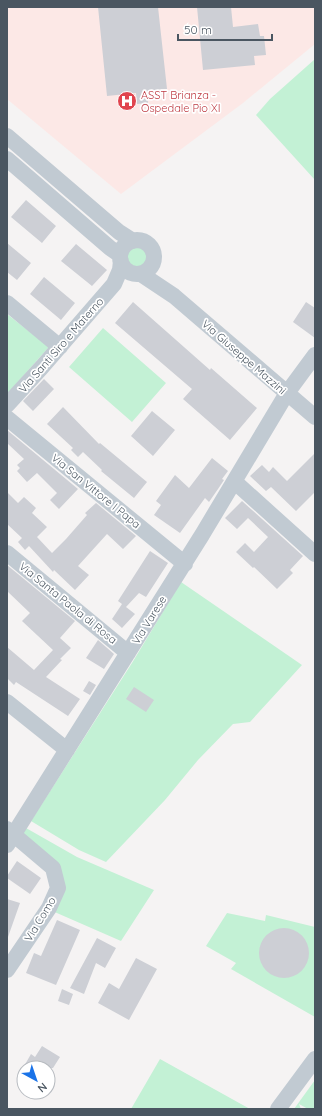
<svg xmlns="http://www.w3.org/2000/svg" width="322" height="1116" font-family="Quicksand,sans-serif">
	<rect width="100%" height="100%" fill="#f5f3f3"/>
	<path fill="#fce8e6" d="M 7,7 L 315,7 L 315,44 L 243,103 L 121,194 L 7,99 Z"/>
	<path fill="#c3f1d5" d="M 315,59 L 315,180 L 256,115 L 270,99 Z
		M125 258a12 12 0 1 1 24 0a12 12 0 1 1-24 0Z
		M 7,314 L 49,347 L 7,394 Z
		M 103,328 L 166,383 L 132,422 L 69,367 Z
		M 181,582 L 302,665 L 250,722 L 233,724 L 198,760 L 165,800 L 106,862 L 79,850 L 31,821 L 132,663 Z
		M 26,828 L 77,857 L 154,890 L 121,941 L 50,910 L 62,891 L 23,833 Z
		M 227,913 L 265,921 L 266,915 L 315,927 L 315,1017 L 231,969 L 236,963 L 206,946 Z
		M 160,1059 L 250,1109 L 131,1109 Z
		M 315,1080 L 315,1109 L 308,1109 L 299,1104 L 301,1109 L 294,1109 Z"/>
	<path fill="#cdcfd5" d="M 98,7 L 158,7 L 167,89 L 147,91 L 148,103 L 137,104 L 136,93 L 107,96 Z
		M 197,7 L 231,7 L 233,27 L 258,24 L 260,36 L 264,36 L 266,55 L 254,56 L 255,65 L 203,70 Z
		M 26,200 L 56,226 L 42,243 L 11,217 Z
		M 7,243 L 31,263 L 17,280 L 7,272 Z
		M 76,244 L 107,270 L 92,286 L 61,261 Z
		M 44,277 L 75,303 L 61,320 L 30,294 Z
		M 133,302 L 210,370 L 211,368 L 257,408 L 230,440 L 183,399 L 192,389 L 115,323 Z
		M 306,302 L 315,308 L 315,338 L 293,322 Z
		M 44,379 L 54,389 L 33,411 L 23,401 Z
		M 63,407 L 99,444 L 100,443 L 147,482 L 134,498 L 101,471 L 102,470 L 83,452 L 78,457 L 71,450 L 73,448 L 47,424 Z
		M 152,411 L 175,430 L 153,456 L 131,436 Z
		M 7,430 L 78,489 L 59,509 L 50,500 L 57,493 L 37,473 L 27,482 L 17,471 L 20,468 L 17,465 L 24,459 L 7,443 Z
		M 315,453 L 315,492 L 296,511 L 271,487 L 266,491 L 250,476 L 262,465 L 269,472 L 273,467 L 287,481 Z
		M 212,458 L 228,471 L 222,479 L 224,480 L 218,489 L 209,502 L 205,498 L 180,533 L 154,515 L 161,505 L 156,501 L 175,475 L 189,488 Z
		M 7,492 L 18,503 L 24,497 L 36,508 L 32,513 L 47,527 L 37,537 L 52,553 L 66,539 L 87,515 L 85,513 L 96,503 L 136,536 L 123,549 L 107,534 L 78,566 L 89,575 L 75,590 L 54,570 L 53,572 L 29,546 L 25,550 L 18,542 L 22,538 L 7,524 Z
		M 242,501 L 303,556 L 290,570 L 293,573 L 277,589 L 254,567 L 253,568 L 236,552 L 245,543 L 254,552 L 268,537 L 248,518 L 237,529 L 225,518 Z
		M 150,551 L 168,563 L 146,597 L 139,593 L 126,607 L 135,614 L 122,628 L 112,619 L 122,604 L 118,601 Z
		M 7,565 L 75,621 L 60,638 L 71,648 L 60,659 L 62,660 L 46,677 L 80,699 L 68,716 L 16,682 L 14,685 L 7,678 L 7,647 L 34,670 L 53,650 L 22,621 L 30,613 L 7,591 Z
		M 98,640 L 114,654 L 104,669 L 86,658 Z
		M 89,681 L 96,685 L 90,695 L 83,691 Z
		M 134,687 L 154,700 L 146,712 L 126,699 Z
		M 17,861 L 41,878 L 30,894 L 7,878 L 7,876 Z
		M 7,899 L 20,903 L 8,937 L 7,937 Z
		M 57,920 L 80,930 L 56,985 L 26,973 L 34,953 L 41,956 Z
		M259 953a25 25 0 1 1 50 0a25 25 0 1 1-50 0Z
		M 97,938 L 116,948 L 105,968 L 96,963 L 84,994 L 70,988 Z
		M 136,958 L 157,969 L 129,1020 L 98,1003 L 109,983 L 119,989 Z
		M 62,989 L 73,994 L 69,1005 L 58,1001 Z
		M 42,1046 L 60,1057 L 53,1068 L 23,1068 L 31,1054 L 35,1057 Z"/>
	<g fill="none" stroke-linecap="round" stroke-linejoin="round">
		<path stroke="#c1cad2" stroke-width="16" d="M 7,136 L 119,232 L 133,241
			M 7,159 L 110,248 L 120,255
			M120 257a17 17 0 1 1 34 0a17 17 0 1 1-34 0Z
			M 141,274 L 174,296 L 315,417
			M 7,303 L 60,347
			M 7,405 L 42,367 L 114,284 L 120,270 L 121,261
			M 7,418 L 185,564
			M 235,482 L 315,554
			M 7,553 L 128,653
			M 7,702 L 67,750
			M 7,829 L 53,868 L 58,888 L 49,908 L 7,970
			M 7,845 L 202,535 L 287,393 L 315,355
			M 278,1109 L 315,1059"/>
	</g>
	<defs>
		<g id="hospital-disc" transform="scale(1)"><circle r="9.5" fill="#e0444e" stroke="#fff"/><path d="M-5-5h3v3.5h4V-5h3V5h-3V1.5h-4V5h-3Z" fill="#fff"/></g>
	</defs>
	<g fill-rule="evenodd">
		<use href="#hospital-disc" x="127" y="101"/>
	</g>
	<g text-anchor="middle" dominant-baseline="central" stroke-width="3.5" stroke-linejoin="round" paint-order="stroke">
		<g font-size="11" fill="#be3a42" stroke="#fff" text-anchor="start">
			<text x="141" y="95">ASST Brianza -<tspan x="141" dy="13">Ospedale Pio XI</tspan></text>
		</g>
		<g font-size="11" fill="#4a5661" stroke="#fff">
			<text transform="translate(61 345) rotate(-49)">Via Santi Siro e Materno</text>
			<text transform="translate(244 357) rotate(41)">Via Giuseppe Mazzini</text>
			<text transform="translate(96 491) rotate(39)">Via San Vittore I Papa</text>
			<text transform="translate(68 603) rotate(39)">Via Santa Paola di Rosa</text>
			<text transform="translate(149 620) rotate(-58)">Via Varese</text>
			<text transform="translate(40 919) rotate(-59)">Via Como</text>
		</g>
	</g>
	<rect width="322" height="1116" fill="none" stroke="#4a5661" stroke-width="16"/>
	<g transform="translate(36 1080) rotate(140)"><circle r="19" fill="#ffffff" stroke="#b7bbc0"/>
	<path d="M0-3L7 15L0 10L-7 15Z" fill="#1a73e8"/>
	<text y="-6" font-size="11" font-weight="bold" text-anchor="middle" fill="#4a5661">N</text>
	</g>
	<path d="M178 34v6h94v-6" fill="none" stroke="#4a5661" stroke-width="2"/>
	<text x="184" y="34" font-size="12" fill="#4a5661" stroke="#ffffff" stroke-width="3" paint-order="stroke">50 m</text>
</svg>
